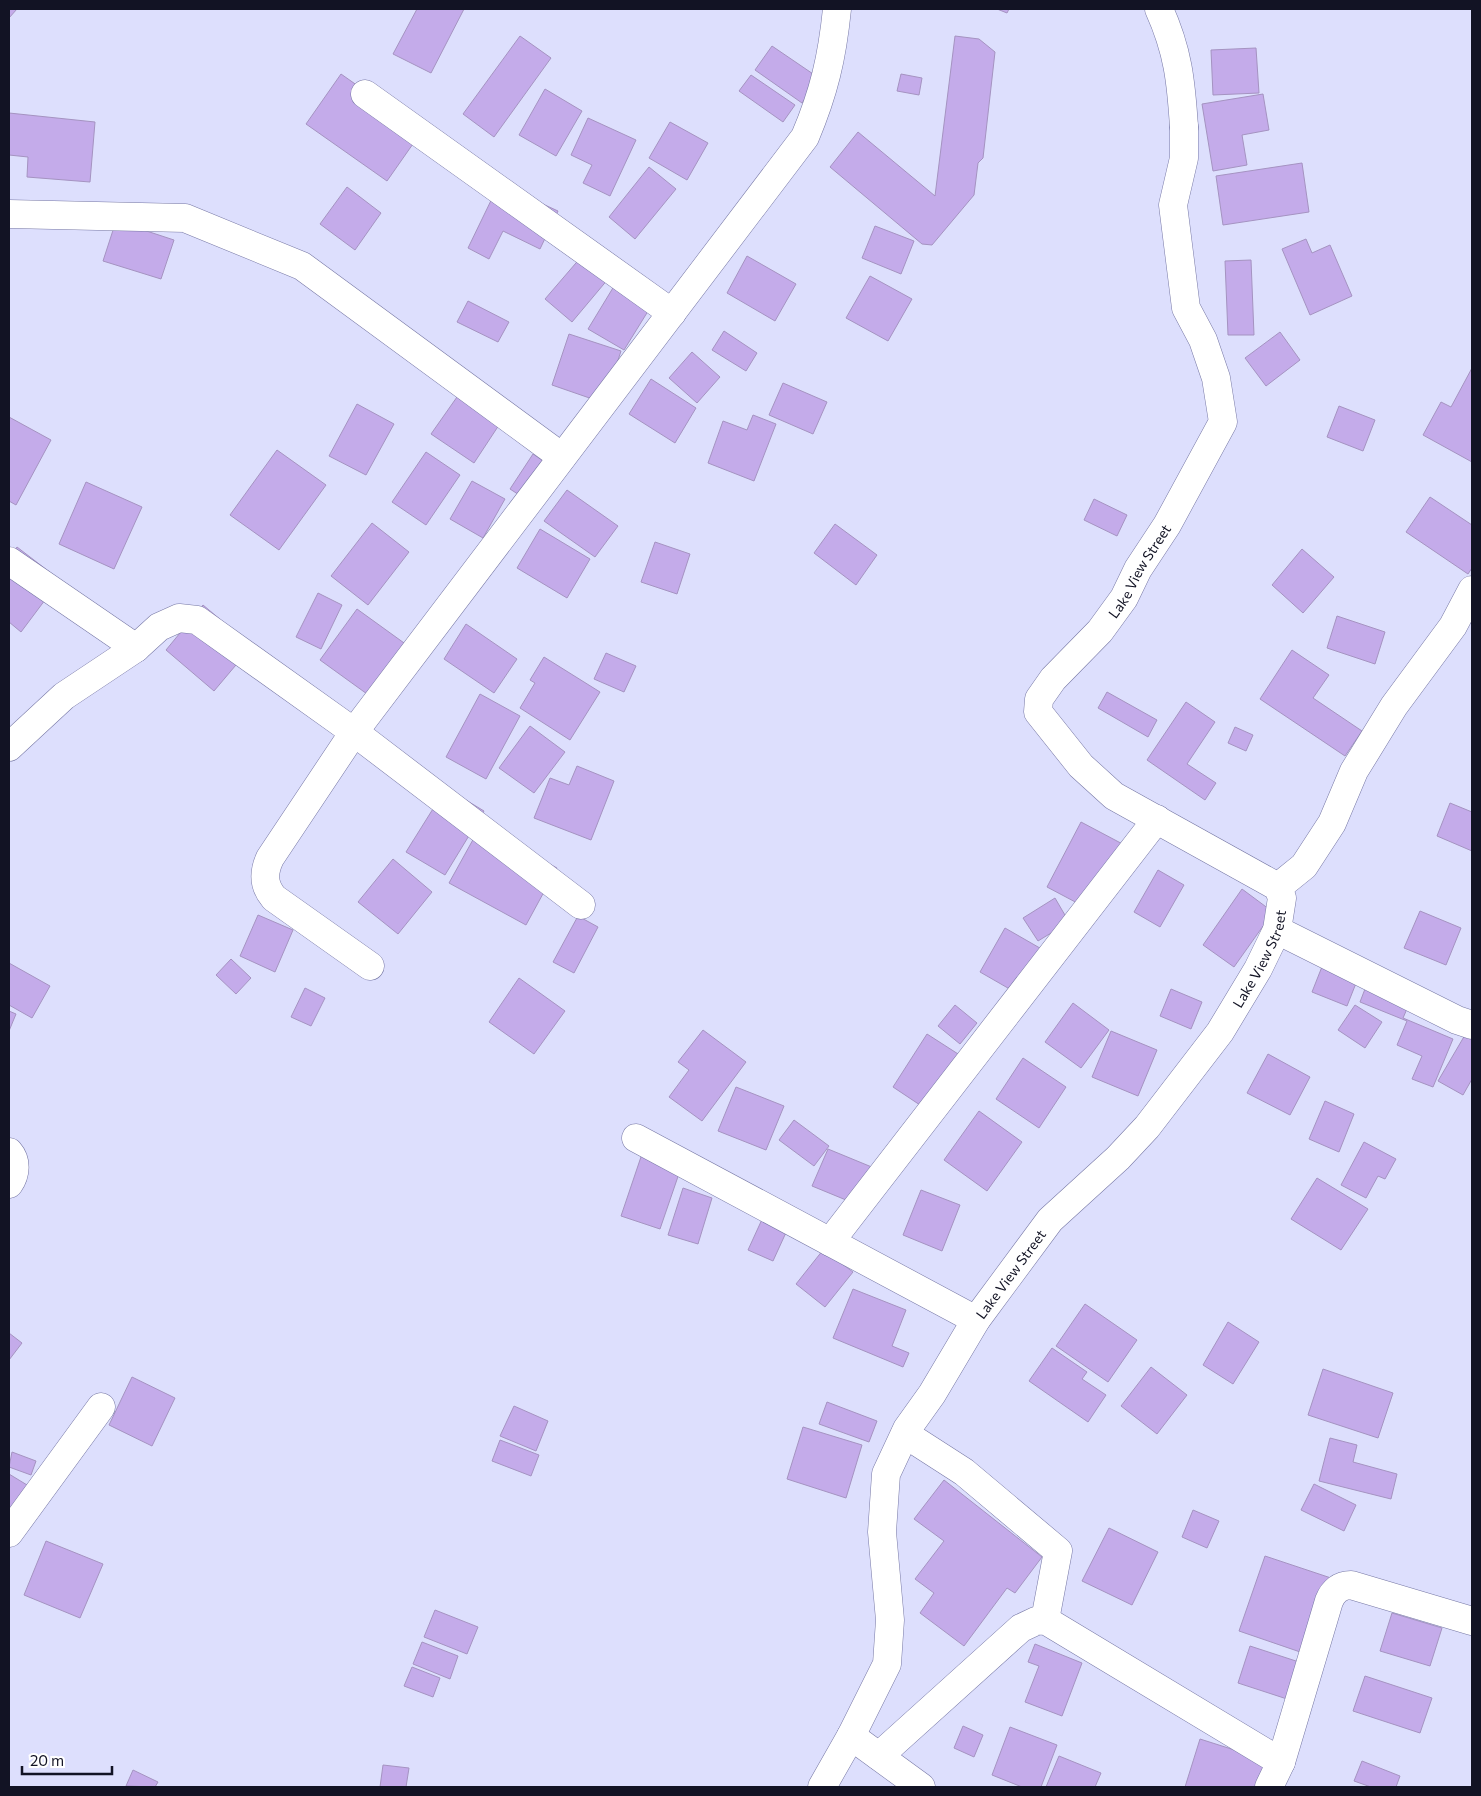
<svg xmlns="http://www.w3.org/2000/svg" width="1481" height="1796" font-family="Commissioner,sans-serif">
	<rect width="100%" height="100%" fill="#dddffd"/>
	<path fill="#c4abea" stroke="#a593c1" d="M 9,9 L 17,9 L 9,18 Z
		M 417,9 L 464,9 L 431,73 L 393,54 Z
		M 997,9 L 1009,9 L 1007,13 Z
		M 520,36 L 551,58 L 494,137 L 463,114 Z
		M 955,36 L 979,39 L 995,52 L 983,158 L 978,163 L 974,195 L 932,245 L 922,244 L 830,167 L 858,132 L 935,196 Z
		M 772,46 L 819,78 L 802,103 L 755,70 Z
		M 1256,48 L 1259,93 L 1213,95 L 1211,50 Z
		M 341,74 L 422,131 L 387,181 L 306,124 Z
		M 901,74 L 922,78 L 919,95 L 897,91 Z
		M 751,75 L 795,105 L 783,122 L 739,91 Z
		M 545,89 L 582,111 L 556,156 L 519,135 Z
		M 1263,94 L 1269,130 L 1242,135 L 1247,165 L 1213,171 L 1202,104 Z
		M 9,113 L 95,122 L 90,182 L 27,177 L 28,157 L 9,155 Z
		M 588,118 L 636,140 L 610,196 L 583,183 L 592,165 L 571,155 Z
		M 670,122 L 708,143 L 687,180 L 649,158 Z
		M 1302,163 L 1309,212 L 1223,225 L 1216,176 Z
		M 649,167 L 676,189 L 635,239 L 609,217 Z
		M 499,184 L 558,211 L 540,249 L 503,231 L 489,259 L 468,248 Z
		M 347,187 L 381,213 L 355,250 L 320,224 Z
		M 116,221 L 174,240 L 161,279 L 103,261 Z
		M 875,226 L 914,241 L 901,274 L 862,258 Z
		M 1306,239 L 1312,253 L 1330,245 L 1352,296 L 1310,315 L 1282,249 Z
		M 588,249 L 614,272 L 572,322 L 545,299 Z
		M 747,256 L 796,284 L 775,321 L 727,293 Z
		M 1251,260 L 1254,335 L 1228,335 L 1225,261 Z
		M 622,273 L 658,295 L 624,350 L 588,329 Z
		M 870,276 L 912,299 L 888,341 L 846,318 Z
		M 468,301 L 509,322 L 498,342 L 457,322 Z
		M 724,331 L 757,353 L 746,371 L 712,350 Z
		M 1280,332 L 1300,360 L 1266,386 L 1245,358 Z
		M 569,334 L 621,351 L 604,403 L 552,385 Z
		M 692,352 L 720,377 L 697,403 L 669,378 Z
		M 1472,368 L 1472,462 L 1423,435 L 1441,402 L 1451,407 Z
		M 651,379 L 696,408 L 675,443 L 629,414 Z
		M 783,383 L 827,402 L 813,434 L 769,415 Z
		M 457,397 L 499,425 L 474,463 L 431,434 Z
		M 357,404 L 394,424 L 366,475 L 329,456 Z
		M 1339,406 L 1375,420 L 1363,451 L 1327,437 Z
		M 753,415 L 776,424 L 754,481 L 708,463 L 723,421 L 747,430 Z
		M 9,417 L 51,440 L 16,505 L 9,501 Z
		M 277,450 L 326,485 L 279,550 L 230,515 Z
		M 426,452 L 460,475 L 426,525 L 392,502 Z
		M 533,454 L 549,465 L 527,500 L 510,489 Z
		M 472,481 L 505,499 L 483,538 L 450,519 Z
		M 86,482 L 142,507 L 114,569 L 59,544 Z
		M 567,490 L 618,526 L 595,557 L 544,521 Z
		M 1430,497 L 1472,525 L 1472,568 L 1468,574 L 1406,532 Z
		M 1094,499 L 1127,515 L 1117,536 L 1084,520 Z
		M 372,523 L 409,552 L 368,605 L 331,576 Z
		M 835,524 L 877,555 L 856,585 L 814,553 Z
		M 540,529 L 590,559 L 567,598 L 517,568 Z
		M 655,542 L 690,554 L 677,594 L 641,582 Z
		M 17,547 L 60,580 L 21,632 L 9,622 L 9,558 Z
		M 1302,549 L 1334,577 L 1303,613 L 1272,585 Z
		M 318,593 L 342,605 L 321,649 L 296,637 Z
		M 203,605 L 252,646 L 214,691 L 166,650 Z
		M 357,609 L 411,648 L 374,699 L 320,660 Z
		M 1337,616 L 1385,632 L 1375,664 L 1327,648 Z
		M 466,624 L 517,659 L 494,693 L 444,659 Z
		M 1292,650 L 1329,675 L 1313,698 L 1362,731 L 1345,756 L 1260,699 Z
		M 606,653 L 636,666 L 624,692 L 594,679 Z
		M 544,657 L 600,692 L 570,740 L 520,708 L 535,683 L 530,680 Z
		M 1107,692 L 1157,720 L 1148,737 L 1098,708 Z
		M 480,694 L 520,716 L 486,779 L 446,757 Z
		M 1186,702 L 1215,722 L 1187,764 L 1216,783 L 1205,800 L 1147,760 Z
		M 530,726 L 565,752 L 534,793 L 499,768 Z
		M 1235,727 L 1253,735 L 1246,751 L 1228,743 Z
		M 577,766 L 614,781 L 591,840 L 534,818 L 550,778 L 569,785 Z
		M 446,788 L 484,811 L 445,875 L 406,852 Z
		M 1450,803 L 1472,812 L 1472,851 L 1437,836 Z
		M 1081,822 L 1132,849 L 1098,914 L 1047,887 Z
		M 480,827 L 557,868 L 526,925 L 449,883 Z
		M 393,859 L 432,892 L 398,934 L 358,902 Z
		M 1158,870 L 1184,885 L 1160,927 L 1134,912 Z
		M 1242,889 L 1273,912 L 1234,967 L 1203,945 Z
		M 1055,898 L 1069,922 L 1038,941 L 1023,918 Z
		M 1420,911 L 1461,928 L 1446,965 L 1404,948 Z
		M 258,915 L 293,930 L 275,972 L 240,956 Z
		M 578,916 L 598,927 L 574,973 L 553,962 Z
		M 1005,928 L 1052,955 L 1027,999 L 980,972 Z
		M 1327,954 L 1362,968 L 1347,1006 L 1312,992 Z
		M 231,959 L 251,978 L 236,994 L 216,975 Z
		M 9,963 L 50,986 L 32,1018 L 9,1005 Z
		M 1373,968 L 1417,986 L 1403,1018 L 1453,1039 L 1433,1087 L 1412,1079 L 1422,1056 L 1397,1045 L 1407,1021 L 1360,1002 Z
		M 519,978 L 565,1011 L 534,1054 L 489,1022 Z
		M 305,988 L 325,998 L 311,1026 L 291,1017 Z
		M 1171,989 L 1202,1002 L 1191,1029 L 1160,1016 Z
		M 1073,1003 L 1109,1030 L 1081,1068 L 1045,1042 Z
		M 955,1005 L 977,1023 L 960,1044 L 938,1026 Z
		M 1355,1005 L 1382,1022 L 1365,1048 L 1338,1030 Z
		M 9,1011 L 16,1014 L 9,1031 Z
		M 1472,1023 L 1472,1079 L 1463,1095 L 1438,1081 Z
		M 703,1030 L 746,1062 L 702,1121 L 669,1097 L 689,1070 L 678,1062 Z
		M 1111,1031 L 1157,1050 L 1138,1096 L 1092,1077 Z
		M 927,1034 L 969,1061 L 935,1115 L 893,1087 Z
		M 1268,1054 L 1310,1077 L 1290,1115 L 1247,1093 Z
		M 1023,1058 L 1066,1087 L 1039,1128 L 996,1099 Z
		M 736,1087 L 784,1106 L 766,1150 L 718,1131 Z
		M 1325,1101 L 1354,1114 L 1339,1152 L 1309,1139 Z
		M 979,1111 L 1022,1142 L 987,1191 L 944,1160 Z
		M 794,1120 L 829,1146 L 814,1166 L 779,1140 Z
		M 1364,1142 L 1396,1159 L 1385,1179 L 1378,1176 L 1366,1198 L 1341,1185 Z
		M 645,1145 L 684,1159 L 660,1229 L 621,1216 Z
		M 828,1149 L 879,1170 L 863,1207 L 812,1186 Z
		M 1317,1178 L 1368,1209 L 1341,1250 L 1291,1219 Z
		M 683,1188 L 712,1198 L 698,1244 L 668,1235 Z
		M 921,1190 L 960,1205 L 942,1251 L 903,1235 Z
		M 764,1215 L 789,1226 L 773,1261 L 748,1250 Z
		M 823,1250 L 853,1272 L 825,1307 L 796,1284 Z
		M 853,1289 L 906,1310 L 892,1346 L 909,1353 L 903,1367 L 833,1338 Z
		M 1085,1304 L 1137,1340 L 1108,1382 L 1056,1346 Z
		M 1228,1322 L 1259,1342 L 1233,1384 L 1203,1365 Z
		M 9,1333 L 22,1343 L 9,1360 Z
		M 1052,1348 L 1087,1372 L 1082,1379 L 1106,1395 L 1088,1422 L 1029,1381 Z
		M 1151,1367 L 1187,1395 L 1157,1434 L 1121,1406 Z
		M 1323,1369 L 1393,1393 L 1378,1438 L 1308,1415 Z
		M 132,1377 L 175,1398 L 152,1446 L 109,1425 Z
		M 827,1402 L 877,1421 L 869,1442 L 819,1424 Z
		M 514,1406 L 548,1421 L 536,1451 L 500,1436 Z
		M 803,1427 L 862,1445 L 846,1498 L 787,1479 Z
		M 1330,1438 L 1357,1445 L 1353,1462 L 1397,1474 L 1391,1499 L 1319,1481 Z
		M 500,1440 L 539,1455 L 531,1476 L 492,1461 Z
		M 12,1452 L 36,1461 L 31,1475 L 9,1467 Z
		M 9,1474 L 32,1488 L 9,1527 Z
		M 944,1480 L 1042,1557 L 1015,1593 L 1007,1588 L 964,1646 L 920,1613 L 934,1593 L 915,1579 L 944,1541 L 914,1519 Z
		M 1314,1484 L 1356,1505 L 1344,1531 L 1301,1510 Z
		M 1193,1510 L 1219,1521 L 1207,1548 L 1182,1537 Z
		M 1109,1528 L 1158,1552 L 1132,1605 L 1082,1581 Z
		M 46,1541 L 103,1564 L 80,1618 L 24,1595 Z
		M 1265,1556 L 1334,1579 L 1309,1655 L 1239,1631 Z
		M 435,1610 L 478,1627 L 467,1654 L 424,1637 Z
		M 1392,1613 L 1442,1628 L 1430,1666 L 1380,1651 Z
		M 422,1642 L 458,1656 L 450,1679 L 413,1664 Z
		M 1035,1644 L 1082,1663 L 1062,1716 L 1025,1702 L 1039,1666 L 1028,1662 Z
		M 1250,1646 L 1299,1662 L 1287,1699 L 1238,1683 Z
		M 412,1667 L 440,1678 L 433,1697 L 404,1686 Z
		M 1365,1676 L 1432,1698 L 1420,1733 L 1353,1711 Z
		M 963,1726 L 983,1735 L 974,1757 L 954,1748 Z
		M 1010,1727 L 1057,1745 L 1041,1787 L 1022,1787 L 992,1775 Z
		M 1200,1739 L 1269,1761 L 1261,1787 L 1185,1787 Z
		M 1059,1756 L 1101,1773 L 1095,1787 L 1046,1787 Z
		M 1362,1761 L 1400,1776 L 1396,1787 L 1371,1787 L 1354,1781 Z
		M 383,1765 L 409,1768 L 406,1787 L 380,1787 Z
		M 133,1770 L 158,1782 L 155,1787 L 126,1786 Z"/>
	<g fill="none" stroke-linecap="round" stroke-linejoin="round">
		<g stroke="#7778a5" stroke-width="29">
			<g id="minor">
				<path d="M 365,94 L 672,313"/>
				<path d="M 9,214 L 185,218 L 302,266 L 562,457"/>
				<path d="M 9,561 L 136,648"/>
				<path d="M 9,747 L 64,696 L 136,648 L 159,627 L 179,618 L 197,620 L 354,732 L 805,137 C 824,92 832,58 837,9"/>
				<path d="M 1278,887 L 1304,866 L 1332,823 L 1354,771 L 1394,706 L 1453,626 L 1472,590"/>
				<path d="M 1277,930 L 1457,1020 L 1472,1025"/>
				<path d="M 370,966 L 274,898 C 263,885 263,873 270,858 L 354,732 L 581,905"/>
				<path d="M 636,1138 L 976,1320"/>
				<path d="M 9,1152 C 17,1161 16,1174 9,1184"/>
				<path d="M 830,1242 L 1157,819"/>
				<path d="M 905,1434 L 964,1472 L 1058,1551 L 1045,1620"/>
				<path d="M 9,1533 L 101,1407"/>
				<path d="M 879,1756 L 1021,1628 L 1036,1621 L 1045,1620 L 1281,1762"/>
				<path d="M 822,1787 L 851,1736"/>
				<path id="s1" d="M 921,1787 L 851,1736 L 887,1664 L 890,1620 L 882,1532 L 886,1474 L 907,1429 L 932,1394 L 976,1320 L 1050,1220 L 1118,1158 L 1147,1127 L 1220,1032 L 1258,969 L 1277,930 L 1282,898 L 1278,887 L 1114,796 L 1081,766 L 1038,712 L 1039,699 L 1053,679 L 1100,631 L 1124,598 L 1138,569 L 1167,525 L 1223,422 L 1216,378 L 1203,340 L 1186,308 L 1173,205 L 1184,158 L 1184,127"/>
				<path d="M 1269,1787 L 1281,1762 L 1329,1601 C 1333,1591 1340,1585 1351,1585 L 1472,1621"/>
			</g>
		</g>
		<g stroke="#7778a5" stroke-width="29">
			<path id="tertiary" d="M 1159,9 C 1178,51 1181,81 1184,127"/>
		</g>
		<use href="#minor" stroke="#fff" stroke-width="28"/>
		<use href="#tertiary" stroke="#fff" stroke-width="28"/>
	</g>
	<g text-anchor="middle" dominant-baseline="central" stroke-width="4" stroke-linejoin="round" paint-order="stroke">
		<g font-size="14" fill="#121324" stroke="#fff">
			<text stroke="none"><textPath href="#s1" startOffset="1554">Lake View Street</textPath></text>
			<text stroke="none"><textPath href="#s1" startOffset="999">Lake View Street</textPath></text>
			<text stroke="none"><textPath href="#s1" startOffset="594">Lake View Street</textPath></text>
		</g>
	</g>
	<rect width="1481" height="1796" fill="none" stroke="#121324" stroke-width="20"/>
	<path d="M22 1766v8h90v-8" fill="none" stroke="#121324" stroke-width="2.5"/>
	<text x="30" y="1766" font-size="15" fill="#121324" stroke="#ffffff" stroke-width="4" paint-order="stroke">20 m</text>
</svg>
